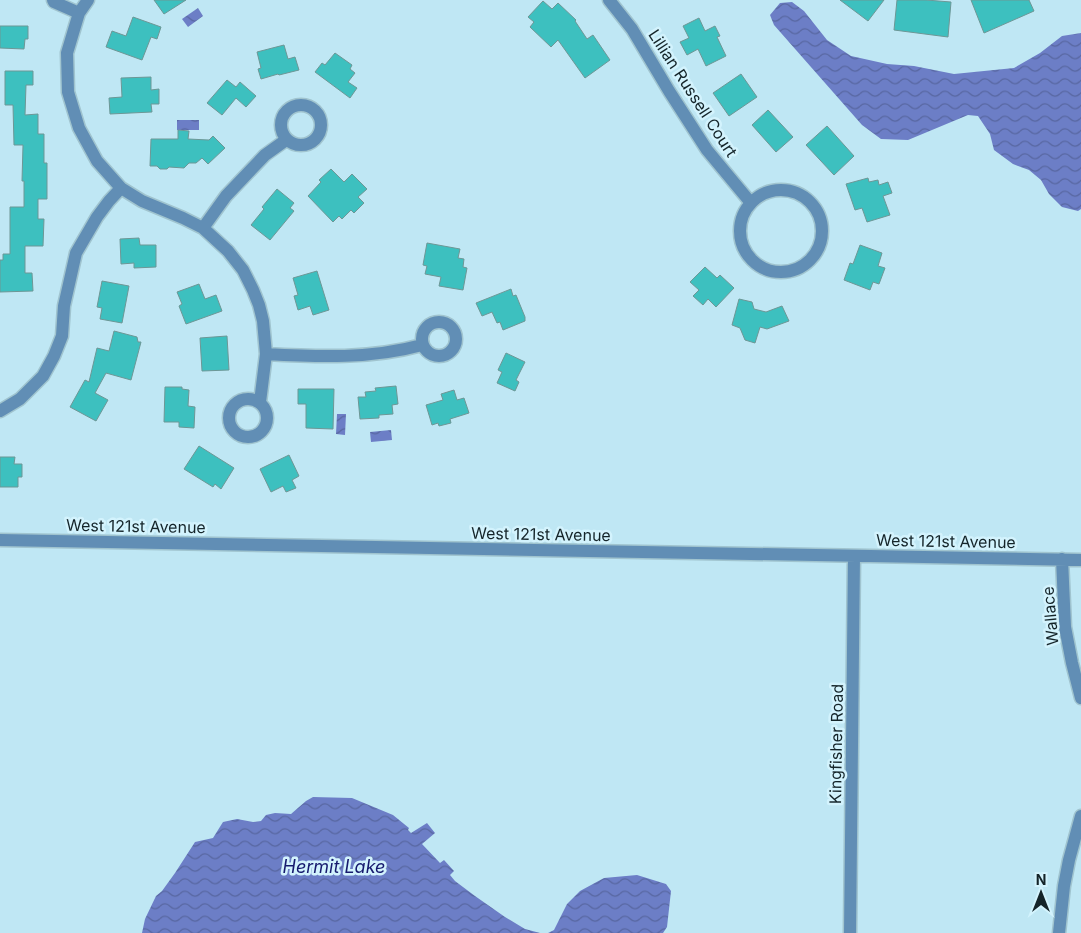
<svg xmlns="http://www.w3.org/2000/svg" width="1081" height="933" font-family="Inter,sans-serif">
	<defs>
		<pattern id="water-waves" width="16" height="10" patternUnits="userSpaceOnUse" patternTransform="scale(1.25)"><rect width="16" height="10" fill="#6c7ec6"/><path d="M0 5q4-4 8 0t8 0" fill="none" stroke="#5867a1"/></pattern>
	</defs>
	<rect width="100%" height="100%" fill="#bfe7f4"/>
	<path fill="url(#water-waves)" d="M 792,2 L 804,11 L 827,40 L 851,56 L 887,64 L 914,66 L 954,74 L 1014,68 L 1040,53 L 1062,36 L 1081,33 L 1081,209 L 1078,211 L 1062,207 L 1049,194 L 1041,180 L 1029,170 L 1013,164 L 994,150 L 990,134 L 978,116 L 968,115 L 908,140 L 881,139 L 862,125 L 774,25 L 770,15 L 780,3 Z
		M 198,8 L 203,16 L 188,27 L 182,19 Z
		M 177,120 L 199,120 L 199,130 L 177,130 Z
		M 337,414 L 346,414 L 345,435 L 336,434 Z
		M 391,430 L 392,440 L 371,442 L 370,432 Z
		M 313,797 L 352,798 L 393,815 L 409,828 L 408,830 L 411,833 L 427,823 L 435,833 L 422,844 L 440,863 L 444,860 L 454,871 L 450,875 L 455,881 L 475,896 L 505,917 L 525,929 L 540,933 L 142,933 L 145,919 L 156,896 L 162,891 L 175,873 L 195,842 L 213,838 L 223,822 L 237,819 L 253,822 L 261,821 L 266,815 L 275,813 L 291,814 L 306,801 Z
		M 637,875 L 666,884 L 671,891 L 667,927 L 663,933 L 548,933 L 554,930 L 567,904 L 580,891 L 604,878 Z"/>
	<path fill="#3dc0bf" stroke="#6d9796" d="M 154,0 L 186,0 L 164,14 Z
		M 840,0 L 884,0 L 868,21 Z
		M 897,0 L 926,0 L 951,2 L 948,37 L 894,30 Z
		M 971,0 L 1029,0 L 1034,11 L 984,33 Z
		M 543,1 L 552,9 L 558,3 L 576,20 L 575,21 L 587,39 L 593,35 L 610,60 L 585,78 L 558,40 L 551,47 L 530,27 L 534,22 L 528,17 Z
		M 133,17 L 161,27 L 157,39 L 151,37 L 142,60 L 106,47 L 112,31 L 126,36 Z
		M 699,18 L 705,31 L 715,26 L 720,36 L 717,37 L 726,56 L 706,66 L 698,49 L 687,55 L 680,42 L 689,38 L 683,26 Z
		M 0,26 L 28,26 L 28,39 L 25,39 L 24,49 L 0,48 Z
		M 284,45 L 288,59 L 295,57 L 299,70 L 279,75 L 278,74 L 261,79 L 258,69 L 261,68 L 257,52 Z
		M 335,53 L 352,65 L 350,69 L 355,73 L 348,82 L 357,88 L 350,98 L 315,72 L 322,63 L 325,65 Z
		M 5,71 L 33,71 L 33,85 L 26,85 L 25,115 L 38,114 L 38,134 L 44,134 L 44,163 L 47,163 L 47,199 L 38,199 L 38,219 L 44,219 L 43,246 L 25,246 L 25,273 L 32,273 L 33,291 L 0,292 L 0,260 L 3,260 L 3,254 L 10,254 L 10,207 L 24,207 L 24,181 L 22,181 L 23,145 L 14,145 L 13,105 L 5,105 Z
		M 741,74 L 757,97 L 729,116 L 713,93 Z
		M 151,77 L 151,90 L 159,89 L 159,104 L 151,104 L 152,112 L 110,114 L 109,98 L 122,97 L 121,78 Z
		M 227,80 L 236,87 L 240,82 L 256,96 L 246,107 L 236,98 L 222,115 L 207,103 Z
		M 768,110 L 793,137 L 776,152 L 752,125 Z
		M 827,126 L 854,156 L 834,175 L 806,145 Z
		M 178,130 L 189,131 L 188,139 L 209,140 L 213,136 L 225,148 L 208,164 L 202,158 L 196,163 L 189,163 L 184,168 L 169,167 L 167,169 L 160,169 L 157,166 L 150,166 L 151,139 L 178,139 Z
		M 331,169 L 344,182 L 352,174 L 367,189 L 358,197 L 364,203 L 354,213 L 351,210 L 342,219 L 339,216 L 333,222 L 308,196 L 321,182 L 319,180 Z
		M 868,178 L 869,182 L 878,180 L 879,185 L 888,182 L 892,193 L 883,196 L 890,215 L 867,222 L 862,208 L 855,210 L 846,184 Z
		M 277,189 L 294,203 L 290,208 L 294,211 L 270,240 L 251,225 L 264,209 L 262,207 Z
		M 139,238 L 140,245 L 156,245 L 156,267 L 134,268 L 134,263 L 121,264 L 120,239 Z
		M 427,243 L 460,249 L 458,258 L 464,259 L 463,267 L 467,268 L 463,290 L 439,286 L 441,277 L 425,274 L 427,266 L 423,265 Z
		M 860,245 L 882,253 L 878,266 L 885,268 L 879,284 L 873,282 L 870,290 L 844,280 L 850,263 L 853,264 Z
		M 705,267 L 717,278 L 720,275 L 734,288 L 716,307 L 708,299 L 703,305 L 693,296 L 699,290 L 690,282 Z
		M 317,271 L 329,310 L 313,315 L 310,306 L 298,310 L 294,296 L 298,295 L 293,278 Z
		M 102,281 L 129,286 L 122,323 L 100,319 L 102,308 L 97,307 Z
		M 199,284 L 205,299 L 216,295 L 222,311 L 186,324 L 179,306 L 182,304 L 177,292 Z
		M 511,289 L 513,296 L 516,295 L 525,317 L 525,321 L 503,330 L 500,322 L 497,323 L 492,312 L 482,316 L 476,303 Z
		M 739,299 L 752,302 L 754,309 L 766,312 L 782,306 L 789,321 L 767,329 L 760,327 L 755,343 L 745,340 L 740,328 L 732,325 Z
		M 114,331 L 137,337 L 138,342 L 141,342 L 131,380 L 106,373 L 95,393 L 108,400 L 96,421 L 70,407 L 85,380 L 89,382 L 97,348 L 109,351 Z
		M 227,336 L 229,370 L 202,371 L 200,338 Z
		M 506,353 L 525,362 L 516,380 L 519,382 L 515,391 L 497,383 L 502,372 L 498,370 Z
		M 396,386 L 398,404 L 392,405 L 393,414 L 379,415 L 379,418 L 360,419 L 358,397 L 366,397 L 365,392 L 376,391 L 375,388 Z
		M 165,387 L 182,387 L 182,389 L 189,390 L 188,406 L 195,407 L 194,428 L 179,427 L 179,422 L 164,422 Z
		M 298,389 L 334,389 L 333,429 L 306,428 L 306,404 L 298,404 Z
		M 454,390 L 457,400 L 464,398 L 469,413 L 450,419 L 451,423 L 439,426 L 438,423 L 432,425 L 426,405 L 443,400 L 441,394 Z
		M 199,446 L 234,468 L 221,489 L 215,484 L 213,487 L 184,469 Z
		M 289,455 L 299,476 L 292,480 L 296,488 L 286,492 L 283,486 L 271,492 L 260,469 Z
		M 0,457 L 15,457 L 14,464 L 22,464 L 22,477 L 18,477 L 18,487 L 0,487 Z"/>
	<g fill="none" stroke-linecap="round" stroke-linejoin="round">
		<g stroke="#a0c4cf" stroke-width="15">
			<path id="street" d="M 53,0 L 54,2 L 79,13
				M 609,0 L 632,29 L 669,91 L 707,150 L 751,203
				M281 125a20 20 0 1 1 40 0a20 20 0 1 1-40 0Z
				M 121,188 L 142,201 L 183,218 L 203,228 L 228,251 L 243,270 L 253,290 L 259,305 L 263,321 L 266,354 L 260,402
				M740 231a41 41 0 1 1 82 0a41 41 0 1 1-82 0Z
				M 203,228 L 226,196 L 265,155 L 286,140
				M422 339a17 17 0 1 1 34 0a17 17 0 1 1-34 0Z
				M 266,354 C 319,357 371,359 422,345
				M229 418a19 19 0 1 1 38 0a19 19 0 1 1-38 0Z
				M 0,411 L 20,399 L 43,376 L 54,356 L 62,336 L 64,306 L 76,253 L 97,217 L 109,201 L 121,188 L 97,161 L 79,128 L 68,92 L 67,53 L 79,13 L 88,0
				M 0,540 L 1081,560
				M 1062,559 L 1065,627 L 1072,663 L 1081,698
				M 850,933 L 854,556
				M 1059,933 L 1064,886 L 1069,860 L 1081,816"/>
		</g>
		<use href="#street" stroke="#618eb5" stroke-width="12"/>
	</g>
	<g text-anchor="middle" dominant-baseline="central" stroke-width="5" stroke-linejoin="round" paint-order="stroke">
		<g font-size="16" fill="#142429" stroke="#d3f3fd">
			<text transform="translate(693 93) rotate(57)">Lillian Russell Court</text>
			<text transform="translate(136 526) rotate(1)">West 121st Avenue</text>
			<text transform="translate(541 534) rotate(1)">West 121st Avenue</text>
			<text transform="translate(946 541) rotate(1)">West 121st Avenue</text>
			<text transform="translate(1050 616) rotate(-95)">Wallace</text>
			<text transform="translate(836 744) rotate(-89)">Kingfisher Road</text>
		</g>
		<g font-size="18" font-style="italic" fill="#161a6e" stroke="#d3f3fd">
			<text x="334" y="866">Hermit Lake</text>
		</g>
	</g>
	<g transform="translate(1041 893)" stroke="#d3f3fd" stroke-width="4" paint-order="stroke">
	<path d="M0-4L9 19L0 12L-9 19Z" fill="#142429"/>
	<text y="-8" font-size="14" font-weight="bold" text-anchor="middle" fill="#142429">N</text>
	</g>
</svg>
